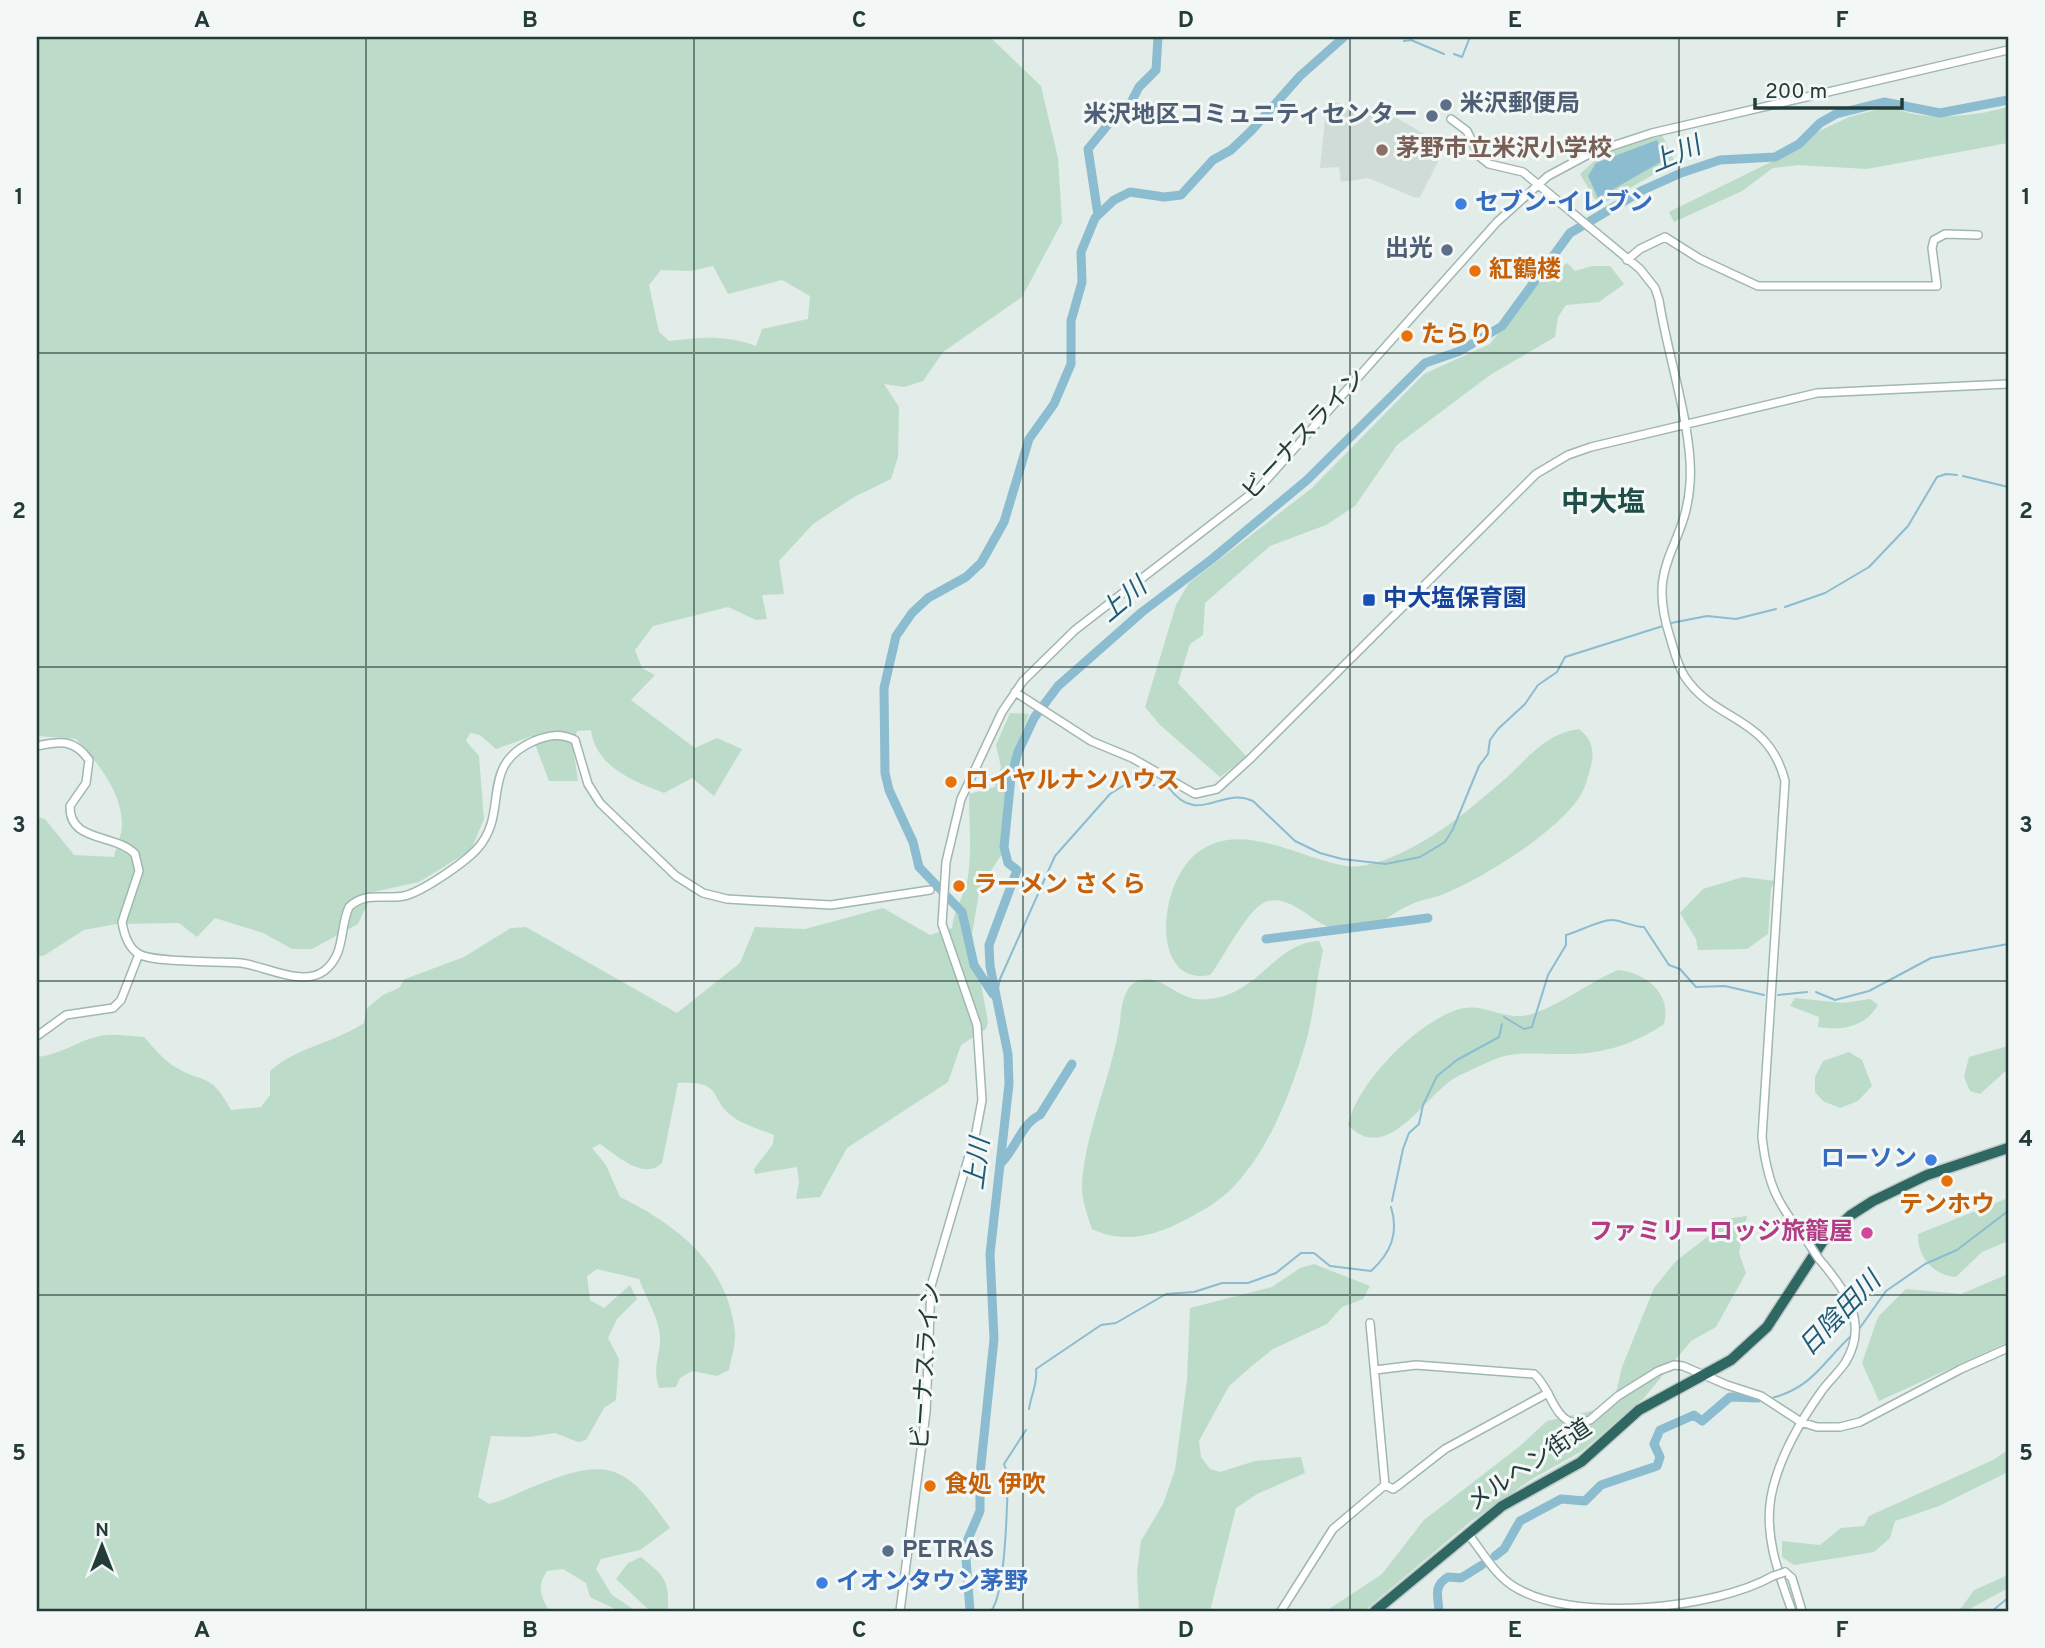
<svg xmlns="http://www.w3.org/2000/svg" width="2045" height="1648" font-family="Overpass,'Noto Sans JP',sans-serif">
	<rect width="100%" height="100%" fill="#e2ece9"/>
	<path fill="#d0dcd8" d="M 1327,100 L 1380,114 L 1383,110 L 1426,135 L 1444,141 L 1440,158 L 1420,197 L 1416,198 L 1368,178 L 1341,182 L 1339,167 L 1320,168 Z"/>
	<path fill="#bcdcc9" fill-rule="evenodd" d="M 37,37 L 990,37 L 1041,86 L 1058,158 L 1062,222 L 1022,297 L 943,352 L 923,381 L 904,387 L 884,384 L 899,407 L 898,457 L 891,479 L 854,497 L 813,524 L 779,561 L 784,594 L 762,595 L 767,619 L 756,620 L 728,607 L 653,626 L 635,650 L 642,668 L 655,675 L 631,700 L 695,748 L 717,738 L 742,749 L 714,796 L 692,778 L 664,793 C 633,781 596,767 591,730 L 577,731 L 573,747 L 578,781 L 549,781 L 532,736 L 496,749 L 480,735 L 470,733 L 466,741 L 479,756 L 484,819 L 471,850 L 419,882 L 373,892 L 358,924 L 312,949 L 292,949 L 263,933 L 215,918 L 197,937 L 179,923 L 116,924 L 84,930 L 45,955 L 37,957 L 37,817 L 45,819 L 74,855 L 114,857 C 116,847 122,834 122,825 C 122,791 97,762 76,739 L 37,736 ZM 713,266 L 728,294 L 782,280 L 810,296 L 808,319 L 762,329 L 756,346 C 726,335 701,337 669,341 L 659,332 L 649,285 L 661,270 L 691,271 Z
		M 1891,106 C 1919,123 1978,116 2008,107 L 2008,143 L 1867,169 L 1798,165 L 1773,168 L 1742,191 L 1674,222 L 1669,212 L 1779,158 L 1813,134 L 1849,117 Z
		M 1662,135 L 1675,162 L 1599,206 L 1580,174 L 1601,155 Z
		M 1567,263 L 1575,271 L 1592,266 L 1610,266 L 1624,284 L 1599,302 L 1566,305 L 1558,317 L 1555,337 L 1490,375 L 1397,445 L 1355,506 L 1326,525 L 1270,546 L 1205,603 L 1203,635 L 1190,644 L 1178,683 L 1247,757 L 1220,777 L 1160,725 L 1145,707 L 1176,605 L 1189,583 L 1312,488 L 1424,374 L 1490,344 L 1533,288 Z
		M 1010,713 L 1029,714 L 1006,775 L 1008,816 L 1002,854 L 980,887 L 972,934 L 988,1022 L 986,1029 L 961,1045 L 948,1082 L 847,1148 L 820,1197 L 796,1199 L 799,1182 L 797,1167 L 755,1174 L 754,1169 L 773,1144 L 774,1135 C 762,1130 744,1125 733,1117 C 708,1098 724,1080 678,1083 L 662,1163 C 644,1181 616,1155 600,1144 L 592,1148 L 606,1165 L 620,1197 C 677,1225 727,1263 735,1332 C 736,1344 731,1358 729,1370 L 717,1376 L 692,1371 L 680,1378 L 676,1387 L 659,1388 C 653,1371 658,1360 660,1343 C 662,1323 646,1298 639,1279 L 597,1269 L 587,1276 L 590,1300 L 604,1308 L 630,1285 L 637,1299 L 617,1319 L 608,1338 L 619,1359 L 616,1400 L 604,1408 L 586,1440 L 578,1442 L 555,1433 L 530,1437 L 491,1436 L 478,1497 L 489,1504 C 506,1500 519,1492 535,1486 C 608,1456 626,1464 670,1528 L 640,1550 L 601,1559 L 596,1569 L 612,1595 L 636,1611 L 619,1611 L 590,1597 L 586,1583 L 563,1569 L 547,1571 C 537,1585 540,1597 550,1611 L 37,1611 L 37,1057 C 60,1055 77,1041 100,1036 C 113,1033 130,1036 144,1037 C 153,1047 161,1057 172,1065 C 202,1085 210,1070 231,1110 L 261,1107 L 270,1095 L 270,1071 C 297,1047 334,1043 364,1023 L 367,1008 L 383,995 L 399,988 L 405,979 L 464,957 L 511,928 L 526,927 L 677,1013 L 740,963 L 755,927 L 805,929 L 883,908 L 930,935 L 952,928 C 954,908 965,896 968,876 C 972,850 969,821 969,794 L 995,787 L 1001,767 L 996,745 Z
		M 1579,729 C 1600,745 1592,764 1585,786 C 1572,824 1482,879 1444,894 C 1434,898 1424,899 1414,903 C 1385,915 1378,933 1341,930 C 1316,929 1295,895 1268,901 C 1248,906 1224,958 1210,975 C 1178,981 1166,956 1166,926 C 1167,903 1173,881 1187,863 C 1230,812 1296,858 1346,866 C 1364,869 1392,858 1407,850 C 1440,834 1470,809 1498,785 C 1525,763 1542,734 1579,729 Z
		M 1743,877 L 1775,881 L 1771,889 L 1768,934 L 1747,949 L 1698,950 L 1696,939 L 1680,913 L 1703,889 Z
		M 1319,941 L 1323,950 C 1316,981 1314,1015 1305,1045 C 1291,1092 1270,1147 1236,1184 C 1221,1201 1199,1213 1179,1223 C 1152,1237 1120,1243 1092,1229 C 1087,1214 1081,1199 1082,1183 C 1086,1128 1112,1076 1120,1022 C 1121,1010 1123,990 1134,983 C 1152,972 1168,988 1183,995 C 1199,1003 1219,999 1234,992 C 1265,978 1283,942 1319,941 Z
		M 1618,970 C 1646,973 1672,993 1664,1024 C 1630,1047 1598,1055 1558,1054 C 1541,1054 1522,1052 1505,1056 C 1490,1060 1474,1069 1460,1075 C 1427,1090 1389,1168 1348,1125 C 1357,1082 1421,1017 1464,1008 C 1487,1004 1506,1022 1532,1014 C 1563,1004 1589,982 1618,970 Z
		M 1795,998 L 1843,1003 L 1870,999 L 1878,1005 C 1865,1027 1842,1031 1818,1027 L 1819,1017 L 1790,1006 Z
		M 2008,1046 L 2008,1069 L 1980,1094 L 1970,1091 L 1964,1077 L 1969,1057 Z
		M 1849,1052 L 1862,1060 L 1872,1086 L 1858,1101 L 1840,1108 L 1823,1101 L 1815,1092 L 1815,1077 L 1823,1061 Z
		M 2008,1198 L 2008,1241 L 1982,1252 L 1956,1277 C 1933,1275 1917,1257 1918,1234 Z
		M 1747,1216 L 1739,1253 L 1746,1273 L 1716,1327 L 1691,1341 L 1644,1398 L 1582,1451 L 1532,1479 L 1470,1522 L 1364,1611 L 1326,1611 L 1382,1574 L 1424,1520 L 1520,1446 L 1547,1421 L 1613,1406 L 1622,1367 L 1654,1288 L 1676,1261 L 1732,1218 Z
		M 1314,1264 L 1370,1286 L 1363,1299 L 1342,1307 L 1327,1324 L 1273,1349 L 1253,1365 L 1229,1386 L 1199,1441 L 1201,1457 L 1210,1469 L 1220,1472 L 1255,1461 L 1301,1457 L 1305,1473 L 1257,1494 L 1236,1508 L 1210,1611 L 1139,1611 L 1137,1572 L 1141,1541 L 1163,1504 L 1175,1470 L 1187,1380 L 1190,1308 L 1272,1287 L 1300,1268 Z
		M 2008,1274 L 2008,1342 L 1879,1401 L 1862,1363 L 1878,1317 L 1906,1289 L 1961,1294 Z
		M 2008,1450 L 2008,1472 L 1939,1506 L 1895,1521 L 1890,1538 L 1874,1552 L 1794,1565 L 1782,1557 L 1782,1541 L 1820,1545 L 1841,1528 L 1864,1526 L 1869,1516 L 1993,1460 Z
		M 641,1557 C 665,1577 669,1579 668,1611 L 650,1611 L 616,1579 L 628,1563 Z
		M 2008,1575 L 2008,1588 L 1966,1611 L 1956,1611 L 1962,1607 L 1974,1590 Z"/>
	<path fill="#8cbccf" d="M 1657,140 L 1666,159 L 1598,198 L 1588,176 L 1596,163 Z"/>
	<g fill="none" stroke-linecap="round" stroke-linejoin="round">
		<path stroke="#8cbccf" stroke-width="2" d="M 1404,41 L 1411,40 L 1444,54
			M 1454,54 L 1462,57 L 1470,37
			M 1963,476 L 2008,487
			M 1785,607 L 1825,593 L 1869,567 L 1908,526 L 1937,477 L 1946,474 L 1957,475
			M 1671,623 L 1707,616 L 1736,619 L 1776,609
			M 1141,783 L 1169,788 C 1199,827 1220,786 1253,801 L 1295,841 L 1320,853 L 1342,859 L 1386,864 L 1420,857 L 1445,842 L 1453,829 L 1479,766 L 1488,754 L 1490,740 L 1498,729 L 1525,704 L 1538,685 L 1557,672 L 1565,657 L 1666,625
			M 1816,992 L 1835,1000 L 1869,991 L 1931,958 L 2008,944
			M 1778,995 L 1807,992
			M 996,998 L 1000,979 L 1055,856 L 1110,794 L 1129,782
			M 1504,1017 L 1524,1029 L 1532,1027 L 1548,975 L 1566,945 L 1566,935 C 1577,932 1601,920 1611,920 C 1623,920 1631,927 1644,927 L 1669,965 L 1680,969 L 1696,987 L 1725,986 L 1764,995
			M 1392,1201 L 1403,1149 L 1409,1133 L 1419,1124 L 1423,1105 L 1437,1076 L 1457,1060 L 1499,1037 L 1502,1024
			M 1857,1332 L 1886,1291 L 1925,1264 L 1957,1250 L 2008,1211
			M 1772,1398 C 1813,1387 1823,1362 1850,1337
			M 1029,1409 C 1031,1395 1038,1383 1036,1369 L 1101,1325 L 1116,1323 L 1166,1294 L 1194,1292 L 1222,1283 L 1248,1283 L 1276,1273 L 1301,1253 L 1314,1253 L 1330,1266 L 1371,1271 C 1391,1253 1399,1233 1391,1207
			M 991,1611 C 1006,1593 1007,1503 1008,1476 L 1004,1464 L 1026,1430
			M 1992,1611 L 2008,1598"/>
		<path stroke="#8cbccf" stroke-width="9" d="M 1098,215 L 1088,149 L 1115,116 L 1128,108 L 1139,87 L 1156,70 L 1158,37
			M 1266,939 L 1428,918
			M 993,994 L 974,965 L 962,912 L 919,867 L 913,842 L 889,790 L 885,773 L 884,688 L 896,636 L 912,613 L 928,598 L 966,577 L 981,563 L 1004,522 L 1029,439 L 1054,404 L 1071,364 L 1071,321 L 1082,282 L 1081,252 L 1095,218 L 1114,200 L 1130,192 L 1164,197 L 1181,195 L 1213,160 L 1231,150 L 1251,131 L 1300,76 L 1344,37
			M 1002,1162 C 1016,1148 1022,1123 1040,1115 L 1072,1064
			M 1495,1556 L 1504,1549 L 1520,1521 L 1561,1499 L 1585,1501 L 1601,1485 L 1657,1466 L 1660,1457 L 1654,1444 L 1660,1430 L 1694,1415 L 1702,1421 L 1730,1397 L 1758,1398
			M 970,1611 L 965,1546 L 980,1511 L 980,1474 L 994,1339 L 990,1254 L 1009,1084 L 1008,1054 L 990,966 L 989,945 L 1017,870 L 1008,863 L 1004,847 L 1011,777 L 1018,752 L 1034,718 L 1058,686 L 1142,612 L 1212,559 L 1307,480 L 1425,363 L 1460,351 L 1502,326 L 1570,233 L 1643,190 L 1681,173 L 1720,160 L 1775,157 L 1799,144 L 1820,123 L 1836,114 L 1884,102 L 1940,113 L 2008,100
			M 1439,1611 C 1438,1596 1433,1586 1448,1577 L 1461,1578 L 1482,1565"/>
		<g stroke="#a1b7b2" stroke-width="10">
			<path id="secondary" d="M 1451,119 L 1467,131 L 1479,156 L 1489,164 L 1523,172 L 1640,269 L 1655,288 L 1659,300 C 1667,354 1694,432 1690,483 C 1686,550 1645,560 1670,637 C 1674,650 1677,665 1685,677 C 1716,723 1768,715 1785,781 L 1762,1137 C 1768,1189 1778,1203 1809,1244
				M 1627,260 L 1640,249 L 1665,237 L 1700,259 L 1758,286 L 1937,286 L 1932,248 L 1934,240 L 1945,234 L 1978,235
				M 1015,692 L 1091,741 L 1132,758 L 1195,794 L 1217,789 L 1250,759 L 1536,474 L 1568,455 L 1591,447 L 1817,393 L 2008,384
				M 37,746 C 61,741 74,739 89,760 L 86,783 L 70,806 C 69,843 115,833 135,854 L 139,871 L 122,922 C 124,934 128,948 139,954 C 153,963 220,961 241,963 C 265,966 302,987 324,971 C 346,954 339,929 349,907 C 366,891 383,900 404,896 C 422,892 464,863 477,849 C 511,812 477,766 534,741 C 549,735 560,733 575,740 L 588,784 L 600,803 L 676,876 L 703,893 L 727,899 L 831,905 L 930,890
				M 37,1036 L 66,1015 L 113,1008 L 121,1000 L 139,954
				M 1375,1370 L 1416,1365 L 1534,1374 C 1551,1388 1552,1418 1576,1424 L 1590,1420 L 1618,1396 L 1658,1371 L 1674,1365 L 1683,1366 L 1727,1385 L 1761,1396 L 1801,1422 L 1817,1427 L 1840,1427 L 1860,1422 L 1961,1369 L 2008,1348
				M 1385,1485 L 1393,1489 L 1399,1485 L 1445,1449 L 1548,1393
				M 1468,1534 C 1482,1551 1494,1574 1513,1586 C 1572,1624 1715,1609 1773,1576
				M 1785,1572 L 1792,1578 L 1802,1611
				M 900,1611 L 926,1412 L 931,1286 L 976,1132 L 982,1100 L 977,1025 L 942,924 L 946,862 L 961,799 L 1002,712 L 1023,681 L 1075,630 L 1260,487 L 1497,222 L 1548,176 L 1591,153 L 1652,133 L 2008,50
				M 1281,1611 L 1333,1529 L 1385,1485 L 1370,1323
				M 1792,1611 C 1779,1575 1764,1537 1771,1497 C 1778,1459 1799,1423 1821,1392 C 1828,1382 1838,1373 1845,1363 C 1870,1323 1845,1289 1819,1259"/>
		</g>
		<g stroke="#c1c8c8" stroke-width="13">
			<path id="highway" d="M 1375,1611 L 1502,1506 L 1581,1462 L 1639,1410 L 1731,1360 L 1767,1327 L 1823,1241 L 1851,1215 L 1873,1201 L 1927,1175 L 2008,1148"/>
		</g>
		<use href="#secondary" stroke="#fff" stroke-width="7"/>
		<use href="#highway" stroke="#2f6863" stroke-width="10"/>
		<g stroke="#a1b7b2" stroke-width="10" stroke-linecap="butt">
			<path id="secondary-bridge" d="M 1809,1244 L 1819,1259
				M 1773,1576 L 1785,1572"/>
		</g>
		<use href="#secondary-bridge" stroke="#fff" stroke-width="7"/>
	</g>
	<path fill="none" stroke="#233c39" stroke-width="2" stroke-opacity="0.55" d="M 366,37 L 366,1611M 694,37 L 694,1611M 1023,37 L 1023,1611M 1350,37 L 1350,1611M 1679,37 L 1679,1611M 37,353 L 2008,353M 37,667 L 2008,667M 37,981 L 2008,981M 37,1295 L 2008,1295"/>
	<g fill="#5c6f8a" stroke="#f3f8f6" stroke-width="2.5">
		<circle cx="1446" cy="105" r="7"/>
		<circle cx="1432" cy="116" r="7"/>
		<circle cx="1447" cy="250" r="7"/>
		<circle cx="888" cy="1551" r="7"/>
	</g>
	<circle fill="#8d6e63" stroke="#f3f8f6" stroke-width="2.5" cx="1382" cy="150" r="7"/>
	<g fill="#3f7fe0" stroke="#f3f8f6" stroke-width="2.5">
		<circle cx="1461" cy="204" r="7"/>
		<circle cx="1931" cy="1160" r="7"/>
		<circle cx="822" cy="1583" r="7"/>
	</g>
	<g fill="#e8710a" stroke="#f3f8f6" stroke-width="2.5">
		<circle cx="1475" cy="271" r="7"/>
		<circle cx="1407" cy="336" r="7"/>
		<circle cx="951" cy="782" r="7"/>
		<circle cx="959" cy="886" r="7"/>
		<circle cx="1947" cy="1181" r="7"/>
		<circle cx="930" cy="1486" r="7"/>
	</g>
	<rect fill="#1a4fb4" stroke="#f3f8f6" stroke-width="2.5" x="1362" y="593" width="14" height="14" rx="3.5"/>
	<circle fill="#d1479c" stroke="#f3f8f6" stroke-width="2.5" cx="1867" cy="1233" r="7"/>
	<g text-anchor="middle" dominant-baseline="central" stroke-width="6" stroke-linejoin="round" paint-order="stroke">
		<g font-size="24" font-weight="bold" fill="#4e5e75" stroke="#f3f8f6" text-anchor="start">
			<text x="1460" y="105">米沢郵便局</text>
			<text x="1418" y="116" text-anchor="end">米沢地区コミュニティセンター</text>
			<text x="1433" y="250" text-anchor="end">出光</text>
			<text x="902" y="1551">PETRAS</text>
		</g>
		<g font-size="24" font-weight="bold" fill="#785e54" stroke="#f3f8f6" text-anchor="start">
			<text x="1396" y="150">茅野市立米沢小学校</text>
		</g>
		<g font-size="24" font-weight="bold" fill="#366cbe" stroke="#f3f8f6" text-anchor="start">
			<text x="1475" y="204">セブン-イレブン</text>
			<text x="1917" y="1160" text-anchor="end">ローソン</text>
			<text x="836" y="1583">イオンタウン茅野</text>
		</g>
		<g font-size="24" font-weight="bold" fill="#c56008" stroke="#f3f8f6" text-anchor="start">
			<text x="1489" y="271">紅鶴楼</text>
			<text x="1421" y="336">たらり</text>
			<text x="965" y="782">ロイヤルナンハウス</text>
			<text x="973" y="886">ラーメン さくら</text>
			<text x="1947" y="1206" text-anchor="middle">テンホウ</text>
			<text x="944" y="1486">食処 伊吹</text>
		</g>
		<g font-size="24" fill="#233c39" stroke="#f3f8f6">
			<text transform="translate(1305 435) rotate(-47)">ビーナスライン</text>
			<text transform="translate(927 1366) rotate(-86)">ビーナスライン</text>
			<text transform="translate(1530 1466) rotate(-34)">メルヘン街道</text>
		</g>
		<g font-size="24" font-weight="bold" fill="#164399" stroke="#f3f8f6" text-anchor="start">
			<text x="1383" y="600">中大塩保育園</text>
		</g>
		<g font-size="24" font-weight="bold" fill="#b23c85" stroke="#f3f8f6" text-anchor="end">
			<text x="1853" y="1233">ファミリーロッジ旅籠屋</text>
		</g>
		<g font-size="26" font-style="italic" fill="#1f5c77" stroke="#f3f8f6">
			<text transform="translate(1676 156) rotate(-23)">上川</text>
			<text transform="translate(1124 601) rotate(-40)">上川</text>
			<text transform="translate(979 1164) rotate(-83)">上川</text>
			<text transform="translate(1841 1315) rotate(-46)">日陰田川</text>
		</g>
		<g font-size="28" font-weight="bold" fill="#1f4e49" stroke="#f3f8f6">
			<text x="1603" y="504">中大塩</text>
		</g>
	</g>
	<rect width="2045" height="1648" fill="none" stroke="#f3f8f6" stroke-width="77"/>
	<g transform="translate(102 1546)" stroke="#f3f8f6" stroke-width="5" paint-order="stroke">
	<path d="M0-5L12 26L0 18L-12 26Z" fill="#233c39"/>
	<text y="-10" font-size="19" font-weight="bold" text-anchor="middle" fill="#233c39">N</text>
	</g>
	<path d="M1755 98v10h147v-10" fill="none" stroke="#233c39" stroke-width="3.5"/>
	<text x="1765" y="98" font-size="21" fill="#233c39" stroke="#f3f8f6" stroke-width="5" paint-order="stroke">200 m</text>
	<rect x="38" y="38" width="1969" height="1572" fill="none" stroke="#233c39" stroke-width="2.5"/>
	<g font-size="23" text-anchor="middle" font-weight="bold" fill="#233c39">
		<text x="202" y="27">A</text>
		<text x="530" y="27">B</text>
		<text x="859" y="27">C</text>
		<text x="1186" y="27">D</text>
		<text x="1515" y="27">E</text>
		<text x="1842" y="27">F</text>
		<text x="19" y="204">1</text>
		<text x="2026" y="204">1</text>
		<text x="19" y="518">2</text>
		<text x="2026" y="518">2</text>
		<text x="19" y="832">3</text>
		<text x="2026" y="832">3</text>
		<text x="19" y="1146">4</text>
		<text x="2026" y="1146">4</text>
		<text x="19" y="1460">5</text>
		<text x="2026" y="1460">5</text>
		<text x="202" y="1637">A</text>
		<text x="530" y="1637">B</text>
		<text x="859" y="1637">C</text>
		<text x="1186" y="1637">D</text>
		<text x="1515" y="1637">E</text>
		<text x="1842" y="1637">F</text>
	</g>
</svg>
